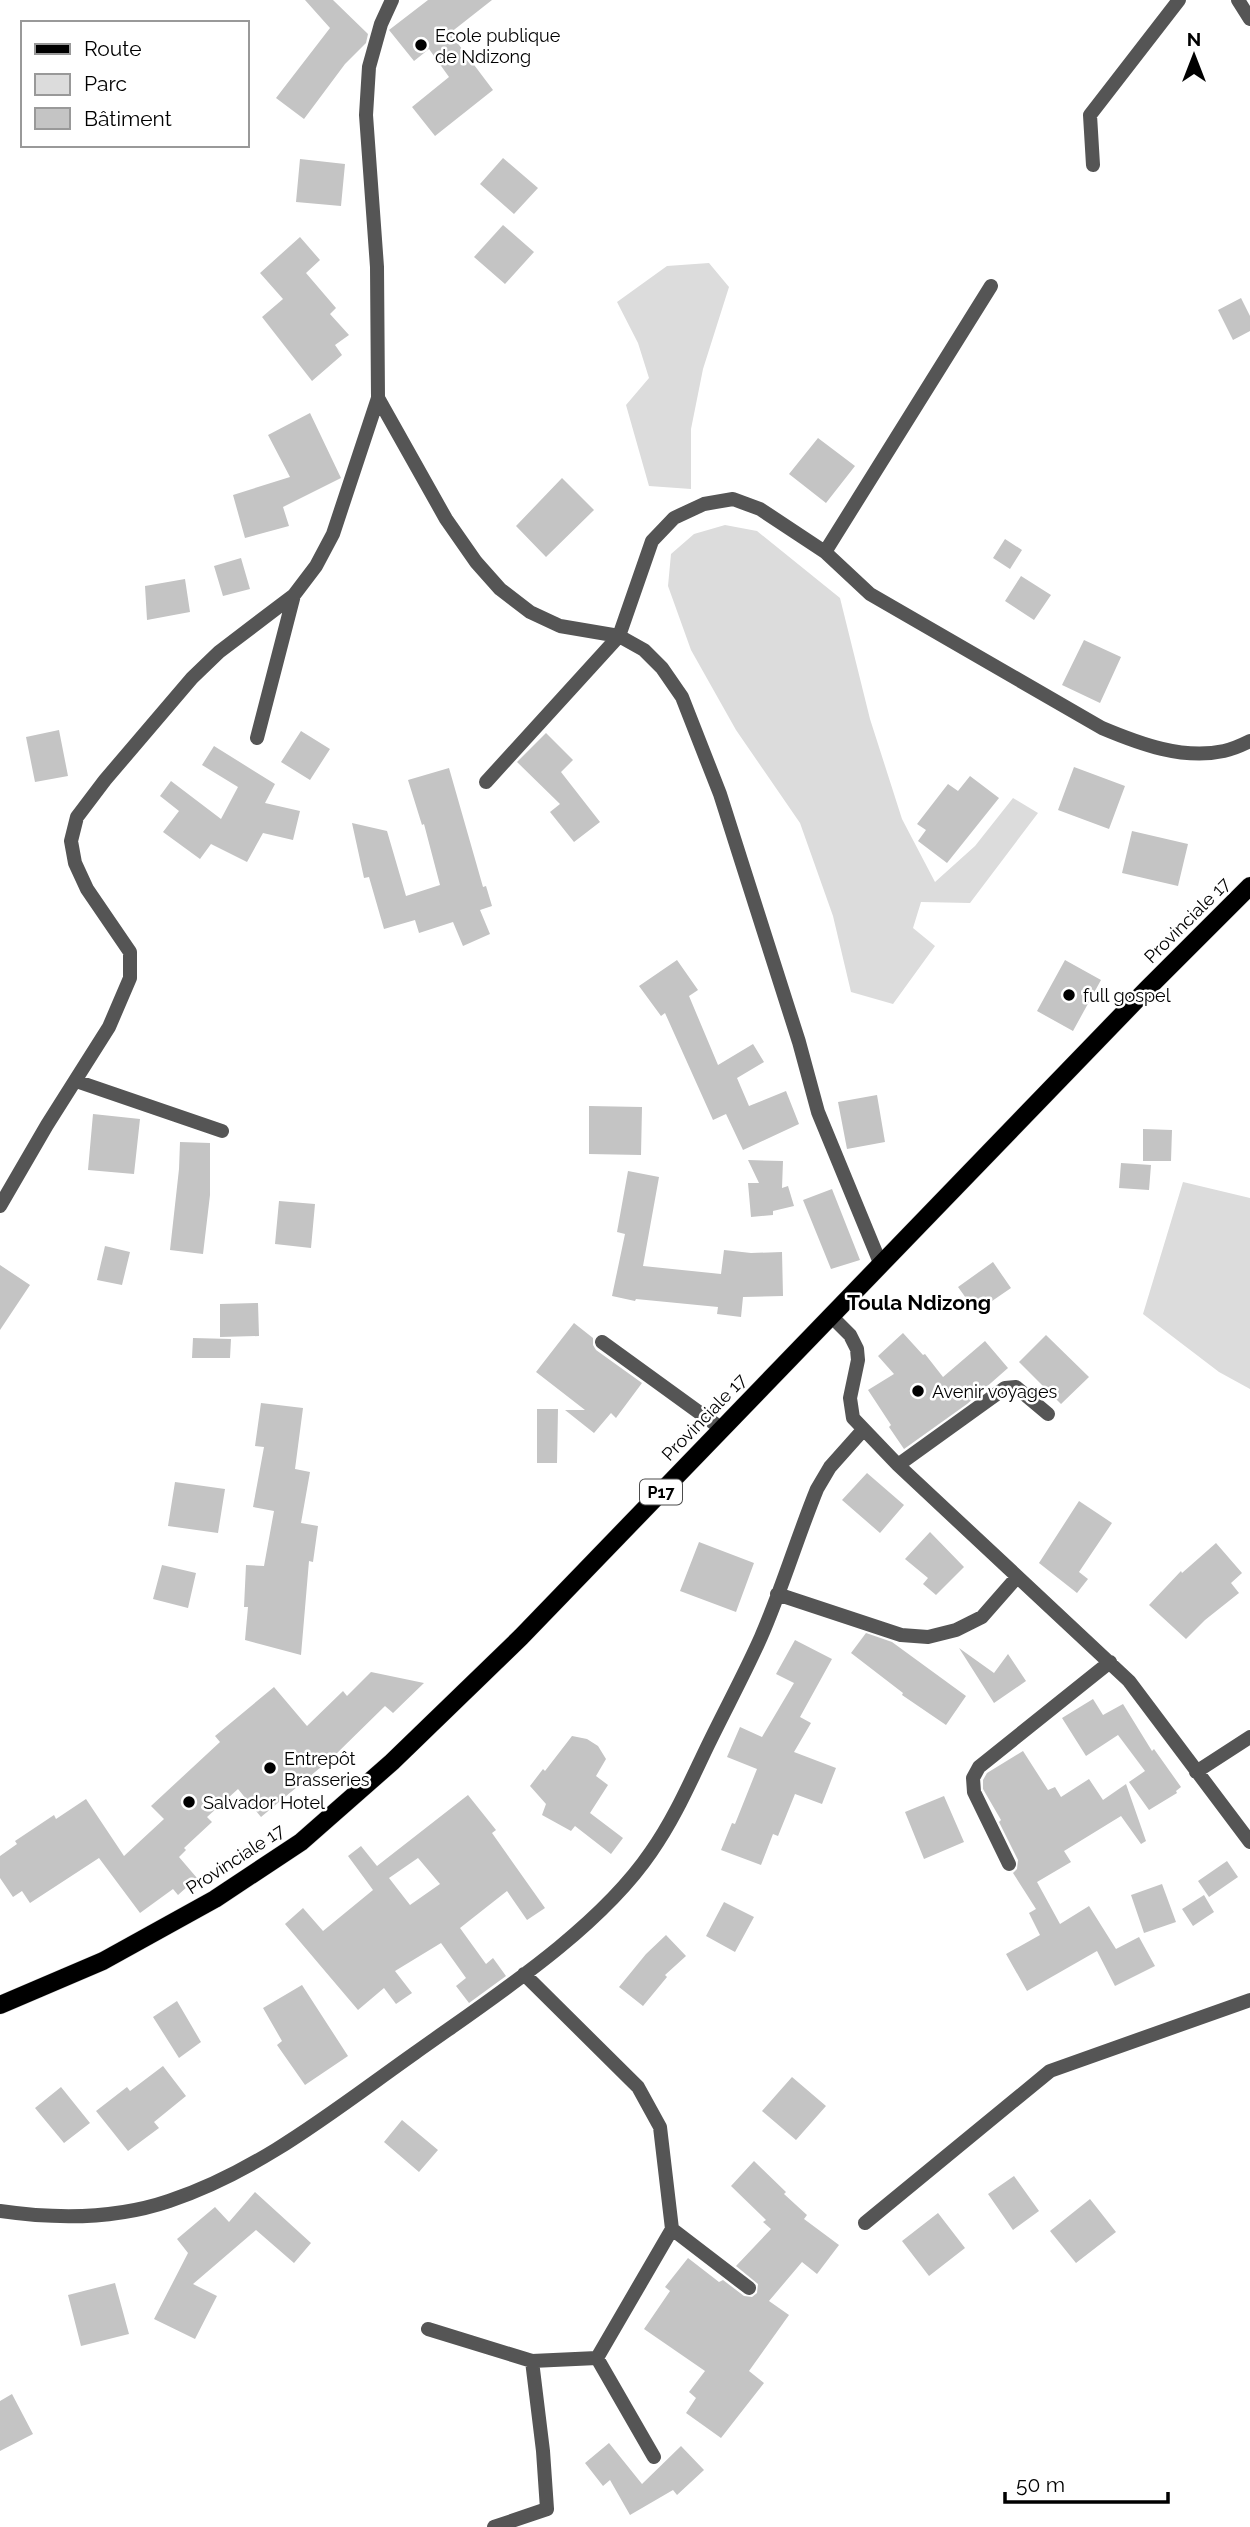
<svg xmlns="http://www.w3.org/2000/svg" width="1250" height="2527" font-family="Raleway,sans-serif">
	<rect width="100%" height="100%" fill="#fff"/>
	<path fill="#dcdcdc" d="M 709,263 L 729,287 L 703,369 L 691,429 L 691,489 L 649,486 L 626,405 L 649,378 L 638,343 L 617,302 L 667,266 Z
		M 725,525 L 757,531 L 840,598 L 870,719 L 902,819 L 935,882 L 975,846 L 1013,798 L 1038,813 L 970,903 L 921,902 L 913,928 L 935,946 L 893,1004 L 851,992 L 833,916 L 800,823 L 736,730 L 691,650 L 668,586 L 671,554 L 694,534 Z
		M 1183,1182 L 1250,1198 L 1250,1389 L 1219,1372 L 1143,1314 Z"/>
	<path fill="#c4c4c4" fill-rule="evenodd" d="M 305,0 L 333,0 L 368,34 L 366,43 L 345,64 L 304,119 L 276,98 L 330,28 Z
		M 428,0 L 492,0 L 450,33 L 493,90 L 435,136 L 412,107 L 449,77 L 429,49 L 414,61 L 389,30 Z
		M 503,158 L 538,188 L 514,214 L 480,184 Z
		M 300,159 L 345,164 L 341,206 L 296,202 Z
		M 503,225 L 534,252 L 505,284 L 474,257 Z
		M 300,237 L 320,260 L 306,273 L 336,308 L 330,314 L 349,335 L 335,345 L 342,355 L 312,381 L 262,317 L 283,299 L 260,273 Z
		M 1241,298 L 1250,316 L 1250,331 L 1233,340 L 1218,310 Z
		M 310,413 L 341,478 L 283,507 L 289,526 L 245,538 L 233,495 L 290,477 L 268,435 Z
		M 818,438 L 855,466 L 826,503 L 789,474 Z
		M 562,478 L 594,510 L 546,557 L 516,526 Z
		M 1005,539 L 1022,550 L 1010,569 L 993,558 Z
		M 241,558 L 250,589 L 223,596 L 214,566 Z
		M 1021,576 L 1051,595 L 1034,620 L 1005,601 Z
		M 185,579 L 190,612 L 147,620 L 145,586 Z
		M 1084,640 L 1121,657 L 1100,703 L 1062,685 Z
		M 59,730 L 68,776 L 35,782 L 26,737 Z
		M 301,731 L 330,749 L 310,780 L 281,762 Z
		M 546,733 L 573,760 L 561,772 L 600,822 L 574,842 L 550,812 L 560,804 L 517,762 Z
		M 214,746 L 275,784 L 265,803 L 300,811 L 293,840 L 263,833 L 247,862 L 211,844 L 200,859 L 163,832 L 179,811 L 160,796 L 171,781 L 221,819 L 238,787 L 202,765 Z
		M 1074,767 L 1125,786 L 1109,829 L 1058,810 Z
		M 449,768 L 483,887 L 486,886 L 492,906 L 480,910 L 490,934 L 463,946 L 453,922 L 419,933 L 415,920 L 384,929 L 369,877 L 364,878 L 352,823 L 387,831 L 406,896 L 440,885 L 424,824 L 422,825 L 408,780 Z
		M 970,776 L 999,798 L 947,863 L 918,841 L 926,830 L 917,824 L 948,784 L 958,791 Z
		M 1132,831 L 1188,844 L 1178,886 L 1122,873 Z
		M 677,960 L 698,990 L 689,996 L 718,1065 L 753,1044 L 764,1062 L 737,1078 L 749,1106 L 786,1091 L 799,1124 L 743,1150 L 726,1114 L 713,1120 L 665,1013 L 661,1016 L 639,986 Z
		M 1065,960 L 1101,980 L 1073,1031 L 1037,1011 Z
		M 877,1095 L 885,1142 L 847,1149 L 838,1102 Z
		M 589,1106 L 642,1107 L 641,1155 L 589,1154 Z
		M 93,1114 L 140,1119 L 134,1174 L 88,1170 Z
		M 1143,1129 L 1172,1130 L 1171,1161 L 1143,1161 Z
		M 180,1142 L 210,1143 L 210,1195 L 203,1254 L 170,1250 L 179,1169 Z
		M 748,1160 L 783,1161 L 782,1188 L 788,1186 L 794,1206 L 773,1211 L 773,1215 L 751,1217 L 748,1183 L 759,1183 Z
		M 1121,1163 L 1151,1165 L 1149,1190 L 1119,1188 Z
		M 628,1171 L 659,1177 L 643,1266 L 721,1274 L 724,1250 L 751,1253 L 782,1252 L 783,1296 L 743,1297 L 741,1317 L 717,1314 L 718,1307 L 636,1299 L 635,1301 L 612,1296 L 625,1234 L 617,1232 Z
		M 832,1189 L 860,1260 L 831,1269 L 803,1200 Z
		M 279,1201 L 315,1204 L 311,1248 L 275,1244 Z
		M 105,1246 L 130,1252 L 122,1285 L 97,1280 Z
		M 993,1262 L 1011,1288 L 976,1312 L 958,1287 Z
		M 0,1265 L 30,1285 L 0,1330 Z
		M 258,1303 L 259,1336 L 220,1337 L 220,1304 Z
		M 574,1323 L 593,1338 L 593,1345 L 596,1350 L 642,1383 L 616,1418 L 611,1413 L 594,1433 L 565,1410 L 585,1410 L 536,1372 Z
		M 903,1333 L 923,1355 L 925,1354 L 943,1377 L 985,1341 L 1008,1368 L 967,1404 L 904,1449 L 889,1427 L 891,1425 L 868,1390 L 894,1374 L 878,1356 Z
		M 1046,1335 L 1089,1377 L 1061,1404 L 1019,1362 Z
		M 193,1338 L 231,1339 L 230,1358 L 192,1358 Z
		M 261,1403 L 303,1408 L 295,1469 L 310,1472 L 301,1523 L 318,1526 L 313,1562 L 309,1561 L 301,1655 L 245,1640 L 248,1607 L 244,1607 L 246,1565 L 264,1566 L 274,1511 L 253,1507 L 264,1447 L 255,1446 Z
		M 537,1409 L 558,1409 L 557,1463 L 537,1463 Z
		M 867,1473 L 904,1505 L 880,1533 L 842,1500 Z
		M 175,1482 L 225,1489 L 218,1533 L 168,1526 Z
		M 1079,1501 L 1112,1523 L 1079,1572 L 1088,1579 L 1077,1593 L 1039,1563 Z
		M 930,1532 L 964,1567 L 936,1595 L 923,1584 L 928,1578 L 905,1559 Z
		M 699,1542 L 754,1563 L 736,1612 L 680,1591 Z
		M 1216,1543 L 1242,1573 L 1231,1583 L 1239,1593 L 1205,1620 L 1186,1639 L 1149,1605 L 1181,1571 L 1182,1573 Z
		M 162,1565 L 196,1573 L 188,1608 L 153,1599 Z
		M 866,1633 L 892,1642 L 966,1696 L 946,1725 L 902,1695 L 903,1693 L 851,1653 Z
		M 795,1640 L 832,1659 L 800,1717 L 811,1723 L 794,1752 L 836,1768 L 822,1804 L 795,1794 L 778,1836 L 773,1834 L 761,1865 L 721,1850 L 732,1823 L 735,1824 L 757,1769 L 727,1757 L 740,1727 L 762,1737 L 794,1683 L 776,1674 Z
		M 959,1648 L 994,1673 L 1008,1654 L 1026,1681 L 994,1703 Z
		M 371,1672 L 424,1683 L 393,1713 L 385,1706 L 333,1757 L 261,1817 L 238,1789 L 207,1817 L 212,1822 L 184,1848 L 186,1850 L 179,1857 L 197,1878 L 178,1895 L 173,1889 L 140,1913 L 99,1858 L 30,1903 L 22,1891 L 13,1897 L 0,1878 L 0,1856 L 17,1844 L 15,1841 L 54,1815 L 56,1819 L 86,1799 L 124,1856 L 164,1819 L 151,1806 L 220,1742 L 215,1736 L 274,1687 L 307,1726 L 343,1691 L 347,1696 Z
		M 1093,1699 L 1103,1715 L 1123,1704 L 1152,1751 L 1154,1749 L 1181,1787 L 1176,1791 L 1177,1793 L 1149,1810 L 1129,1782 L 1145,1771 L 1118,1735 L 1086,1756 L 1062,1718 Z
		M 572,1736 L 587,1739 L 598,1746 L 606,1759 L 596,1776 L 608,1785 L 590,1813 L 623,1838 L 611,1854 L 575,1826 L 571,1831 L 542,1815 L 546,1804 L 530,1786 L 543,1769 L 545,1771 Z
		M 1023,1751 L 1048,1790 L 1055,1787 L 1061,1797 L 1089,1779 L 1103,1800 L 1126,1784 L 1146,1841 L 1141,1844 L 1121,1816 L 1064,1851 L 1071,1862 L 1037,1882 L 1060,1924 L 1089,1906 L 1116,1949 L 1139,1937 L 1155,1966 L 1115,1986 L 1097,1951 L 1027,1991 L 1006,1954 L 1040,1935 L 1029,1913 L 1036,1909 L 1013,1873 L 1017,1869 L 1018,1860 L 999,1822 L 1001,1820 L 983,1789 L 983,1780 L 987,1773 Z
		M 468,1795 L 496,1830 L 492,1833 L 545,1908 L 527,1920 L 507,1891 L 460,1928 L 486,1964 L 493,1958 L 506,1976 L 469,2003 L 456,1986 L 466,1978 L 441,1943 L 395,1971 L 412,1993 L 396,2004 L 384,1988 L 358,2010 L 285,1924 L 303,1908 L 323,1931 L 373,1890 L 348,1856 L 361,1846 L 377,1866 ZM 418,1858 L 440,1884 L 410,1905 L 389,1878 Z
		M 944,1796 L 964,1842 L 924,1859 L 905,1812 Z
		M 1227,1861 L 1238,1877 L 1209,1897 L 1198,1881 Z
		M 1162,1884 L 1176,1922 L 1144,1933 L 1131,1895 Z
		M 1204,1895 L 1214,1912 L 1193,1926 L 1182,1909 Z
		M 724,1902 L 754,1917 L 735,1952 L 706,1936 Z
		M 666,1935 L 686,1956 L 665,1975 L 667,1977 L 643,2006 L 619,1987 L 646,1954 Z
		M 302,1985 L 348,2056 L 305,2085 L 277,2045 L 282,2041 L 263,2008 Z
		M 177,2001 L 201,2042 L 179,2058 L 153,2017 Z
		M 163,2066 L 186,2096 L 154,2122 L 159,2128 L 128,2151 L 96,2111 L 127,2087 L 130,2091 Z
		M 792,2077 L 826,2106 L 796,2140 L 762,2111 Z
		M 61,2087 L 90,2123 L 64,2143 L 35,2108 Z
		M 402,2120 L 438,2150 L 419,2172 L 384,2142 Z
		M 754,2161 L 786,2192 L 784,2194 L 807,2215 L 804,2219 L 839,2245 L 817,2274 L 802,2262 L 769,2301 L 789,2315 L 749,2371 L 764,2383 L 721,2438 L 686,2413 L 696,2398 L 689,2392 L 705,2371 L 644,2329 L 670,2291 L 665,2287 L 688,2258 L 719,2282 L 723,2280 L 744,2296 L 752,2297 L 757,2293 L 758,2284 L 736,2266 L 771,2229 L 763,2222 L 766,2220 L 731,2186 Z
		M 1014,2176 L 1039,2211 L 1013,2230 L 988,2194 Z
		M 255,2192 L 311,2243 L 294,2263 L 256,2230 L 193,2284 L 217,2296 L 195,2339 L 154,2319 L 188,2253 L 177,2239 L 215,2207 L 229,2222 Z
		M 1090,2199 L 1116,2232 L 1076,2263 L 1050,2231 Z
		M 938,2213 L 965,2248 L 929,2276 L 902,2241 Z
		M 115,2283 L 129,2334 L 81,2346 L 68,2295 Z
		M 12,2394 L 33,2434 L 0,2451 L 0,2401 Z
		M 609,2443 L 642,2484 L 681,2446 L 704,2470 L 677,2495 L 673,2490 L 630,2515 L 610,2480 L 603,2486 L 585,2463 Z"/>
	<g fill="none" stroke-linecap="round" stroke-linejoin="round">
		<g stroke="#dbdbdb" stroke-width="19">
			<path id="primary" d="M 0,2005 L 103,1961 L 215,1899 L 301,1842 L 392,1762 L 521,1637 L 1146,990 L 1250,886"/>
		</g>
		<path stroke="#555" stroke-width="14" d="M 392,0 L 381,24 L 369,67 L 366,115 L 377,267 L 378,398 L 446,519 L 476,562 L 500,589 L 530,612 L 560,626 L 619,636 L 644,650 L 662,668 L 682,697 L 720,794 L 740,857 L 799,1042 L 818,1112 L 881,1265
			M 1238,0 L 1250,19
			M 1093,165 L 1090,115 L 1179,0
			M 825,552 L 991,286
			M 257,738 L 294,595
			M 486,782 L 619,636 L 652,541 L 674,518 L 704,504 L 733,499 L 760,509 L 825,552 L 870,594 L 1102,728 C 1140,744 1183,760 1224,751 C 1233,749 1242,745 1250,741
			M 76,1081 L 222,1131
			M 0,1206 L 47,1125 L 109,1027 L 130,978 L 130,952 L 87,889 L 75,863 L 71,841 L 77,817 L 105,780 L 192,678 L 219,652 L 294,595 L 316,566 L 333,534 L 378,398
			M 831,1316 L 850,1335 L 857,1349 L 858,1360 L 850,1398 L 853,1418 L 898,1465 L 1129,1681 L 1250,1842
			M 602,1342 L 722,1429
			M 898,1465 L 1005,1388 L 1016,1387 L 1048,1414
			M 777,1594 L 901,1635 L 928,1637 L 956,1630 L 982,1617 L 1017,1577
			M 1196,1772 L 1250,1737
			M 1009,1864 L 974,1792 L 973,1778 L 979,1767 L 1110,1662
			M 0,2211 C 55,2219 116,2219 169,2201 C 260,2171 337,2108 415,2053 C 492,1998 598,1930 651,1852 C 675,1818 691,1780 709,1743 C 726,1708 745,1673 761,1637 C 782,1589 797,1538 817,1489 L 830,1467 L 863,1430
			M 865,2223 L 1050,2071 L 1250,2000
			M 672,2229 L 749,2288
			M 428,2329 L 532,2361 L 597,2358 L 672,2229 L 660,2127 L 638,2087 L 524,1974
			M 597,2358 L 654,2457
			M 494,2527 L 547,2509 L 543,2451 L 532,2361"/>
		<use href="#primary" stroke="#000" stroke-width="18"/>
	</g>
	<g fill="#000" stroke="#fff" stroke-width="2.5">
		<circle cx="421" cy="45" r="7"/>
		<circle cx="1069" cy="995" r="7"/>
		<circle cx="918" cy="1391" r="7"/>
		<circle cx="270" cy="1768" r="7"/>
		<circle cx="189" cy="1802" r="7"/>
	</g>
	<g text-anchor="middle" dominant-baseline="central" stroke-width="5" stroke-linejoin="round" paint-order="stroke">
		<rect fill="#fff" stroke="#4c4c4c" stroke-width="2" x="640" y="1479.5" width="42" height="25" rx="5"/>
		<g font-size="16" font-weight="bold" fill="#000">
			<text x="661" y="1492">P17</text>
		</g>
		<g font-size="18" fill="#000" stroke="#fff" text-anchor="start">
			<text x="435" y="35">Ecole publique<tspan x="435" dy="21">de Ndizong</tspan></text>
			<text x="1083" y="995">full gospel</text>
			<text x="932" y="1391">Avenir voyages</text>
			<text x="284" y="1758">Entrepôt<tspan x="284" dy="21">Brasseries</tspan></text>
			<text x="203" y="1802">Salvador Hotel</text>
		</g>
		<g font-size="18" fill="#000" stroke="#fff">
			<text transform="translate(1187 920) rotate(-45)">Provinciale 17</text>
			<text transform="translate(704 1417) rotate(-46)">Provinciale 17</text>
			<text transform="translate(235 1859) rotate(-33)">Provinciale 17</text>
		</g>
		<g font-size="21" font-weight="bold" fill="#000" stroke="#fff">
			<text x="919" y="1302">Toula Ndizong</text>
		</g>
	</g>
	<rect x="21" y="21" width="228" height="126" fill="#ffffff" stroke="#999999" stroke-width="2"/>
	<rect x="35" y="44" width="35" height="10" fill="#000000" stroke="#999999" stroke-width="2"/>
	<text x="84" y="56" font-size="21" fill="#000000">Route</text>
	<rect x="35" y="74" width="35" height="21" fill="#dcdcdc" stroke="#999999" stroke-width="2"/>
	<text x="84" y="91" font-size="21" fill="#000000">Parc</text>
	<rect x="35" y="108" width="35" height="21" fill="#c4c4c4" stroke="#999999" stroke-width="2"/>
	<text x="84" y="126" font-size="21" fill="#000000">Bâtiment</text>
	<g transform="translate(1194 56)" stroke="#ffffff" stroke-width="5" paint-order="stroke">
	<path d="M0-5L12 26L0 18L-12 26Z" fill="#000000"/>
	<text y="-10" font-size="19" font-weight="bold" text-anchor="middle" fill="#000000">N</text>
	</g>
	<path d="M1005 2492v10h163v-10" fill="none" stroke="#000000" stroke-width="3.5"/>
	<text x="1016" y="2492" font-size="21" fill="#000000" stroke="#ffffff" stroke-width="5" paint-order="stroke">50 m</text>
</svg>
